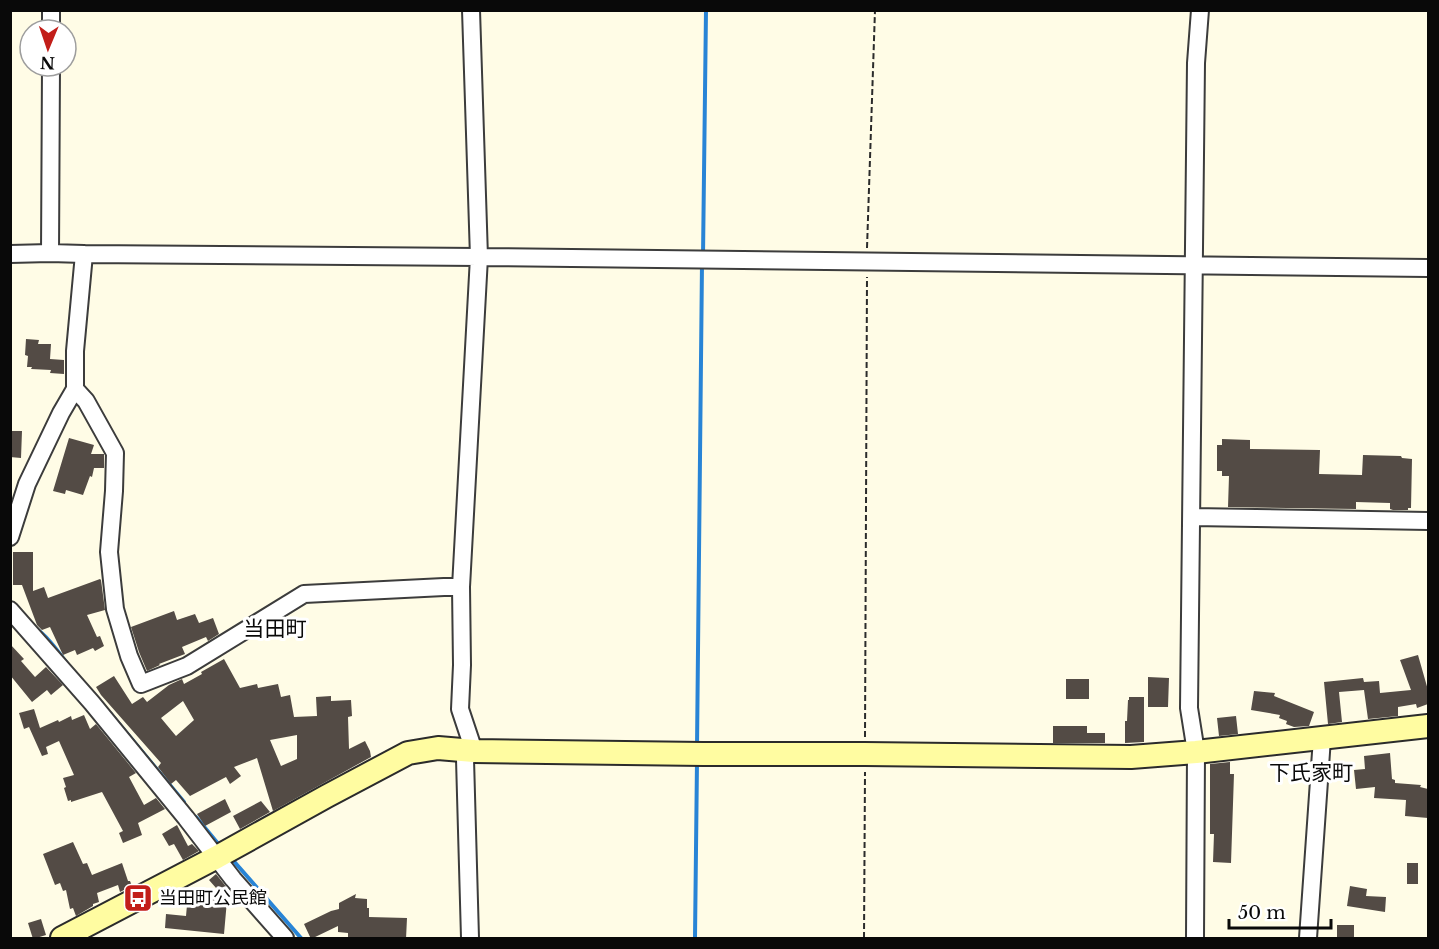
<svg xmlns="http://www.w3.org/2000/svg" width="1439" height="949" font-family="'Libre Baskerville','Noto Sans JP',serif">
	<rect width="100%" height="100%" fill="#fffce6"/>
	<g fill="none" stroke-linecap="round" stroke-linejoin="round">
		<path stroke="#2884d6" stroke-width="4" d="M 703,256 L 706,10
			M 35,628 C 47,636 57,650 66,662
			M 110,713 L 184,802
			M 697,748 L 702,263
			M 196,817 L 220,846
			M 231,858 L 301,938
			M 695,938 L 697,761"/>
	</g>
	<path fill="#534b45" fill-rule="evenodd" d="M 26,339 L 39,340 L 38,344 L 51,344 L 50,359 L 64,360 L 64,374 L 50,373 L 51,370 L 31,369 L 32,367 L 27,367 L 28,356 L 25,355 Z
		M 10,431 L 22,431 L 21,458 L 10,457 Z
		M 69,438 L 94,445 L 91,454 L 104,454 L 104,468 L 94,468 L 92,477 L 90,476 L 83,495 L 66,490 L 65,494 L 53,491 Z
		M 1222,439 L 1250,440 L 1250,449 L 1320,450 L 1319,474 L 1362,475 L 1363,455 L 1401,456 L 1402,458 L 1412,459 L 1411,508 L 1408,508 L 1408,510 L 1393,510 L 1390,509 L 1390,503 L 1356,502 L 1356,509 L 1228,507 L 1229,476 L 1222,476 L 1222,471 L 1217,471 L 1217,445 L 1222,445 Z
		M 13,552 L 33,552 L 33,591 L 44,587 L 48,598 L 100,579 L 101,580 L 105,610 L 87,615 L 97,637 L 100,636 L 104,646 L 95,651 L 93,648 L 77,655 L 75,650 L 63,655 L 50,627 L 42,630 L 37,625 L 22,585 L 13,585 Z
		M 174,611 L 177,620 L 195,614 L 199,623 L 213,618 L 219,634 L 208,641 L 206,637 L 182,647 L 185,654 L 159,664 L 160,665 L 147,671 L 139,652 L 131,627 Z
		M 10,644 L 24,659 L 21,661 L 35,677 L 46,667 L 63,685 L 51,695 L 47,690 L 32,702 L 10,675 Z
		M 1418,655 L 1428,690 L 1428,704 L 1417,708 L 1416,704 L 1398,707 L 1398,716 L 1368,719 L 1364,690 L 1339,692 L 1342,722 L 1328,724 L 1324,682 L 1363,678 L 1364,682 L 1379,681 L 1380,693 L 1411,690 L 1400,660 Z
		M 224,659 L 240,688 L 257,684 L 258,688 L 278,684 L 281,697 L 290,695 L 294,717 L 317,716 L 316,697 L 331,696 L 331,701 L 351,700 L 352,716 L 348,717 L 349,749 L 365,741 L 370,751 L 371,757 L 273,811 L 257,758 L 234,767 L 241,776 L 230,784 L 226,777 L 190,796 L 176,780 L 171,784 L 158,767 L 161,763 L 101,695 L 96,687 L 114,676 L 132,704 L 143,697 L 147,702 L 169,685 L 182,679 L 184,684 L 202,674 L 201,672 ZM 183,701 L 194,720 L 176,736 L 161,718 ZM 297,735 L 297,759 L 281,766 L 270,740 Z
		M 1148,677 L 1169,678 L 1168,707 L 1148,707 Z
		M 1066,679 L 1089,679 L 1089,699 L 1066,699 Z
		M 1254,691 L 1275,693 L 1274,696 L 1314,712 L 1309,726 L 1294,727 L 1286,724 L 1287,721 L 1279,718 L 1280,715 L 1251,710 Z
		M 1129,697 L 1144,697 L 1144,742 L 1125,743 L 1125,721 L 1127,721 L 1128,700 L 1129,700 Z
		M 34,709 L 40,728 L 58,720 L 59,722 L 71,716 L 72,720 L 84,715 L 90,729 L 96,724 L 136,773 L 129,777 L 144,805 L 156,798 L 165,809 L 138,823 L 142,835 L 123,843 L 119,833 L 123,831 L 102,792 L 71,802 L 71,800 L 68,801 L 64,788 L 66,787 L 63,778 L 74,775 L 59,741 L 46,747 L 48,754 L 42,756 L 29,727 L 24,729 L 19,713 Z
		M 1236,716 L 1238,734 L 1219,736 L 1217,718 Z
		M 1053,726 L 1087,726 L 1087,733 L 1105,733 L 1105,743 L 1053,743 Z
		M 1390,753 L 1392,779 L 1395,780 L 1395,783 L 1421,785 L 1420,787 L 1428,789 L 1428,818 L 1405,816 L 1406,800 L 1374,798 L 1375,787 L 1356,789 L 1354,770 L 1365,769 L 1364,756 Z
		M 1230,762 L 1230,774 L 1234,774 L 1231,863 L 1213,862 L 1214,834 L 1210,834 L 1210,764 Z
		M 225,799 L 231,812 L 205,826 L 197,814 Z
		M 261,801 L 270,812 L 240,829 L 233,816 Z
		M 177,825 L 188,846 L 192,844 L 199,851 L 183,860 L 174,844 L 169,846 L 162,834 Z
		M 73,842 L 83,864 L 87,863 L 92,875 L 122,863 L 128,881 L 130,881 L 132,886 L 120,892 L 118,885 L 97,893 L 99,902 L 93,904 L 93,906 L 76,916 L 73,908 L 70,909 L 66,890 L 63,891 L 60,883 L 55,885 L 43,854 Z
		M 1407,863 L 1418,863 L 1418,884 L 1407,884 Z
		M 216,874 L 228,889 L 224,934 L 165,928 L 166,914 L 186,916 L 188,894 L 224,897 L 209,880 Z
		M 1350,886 L 1367,889 L 1366,896 L 1386,897 L 1385,912 L 1347,906 Z
		M 356,894 L 355,898 L 367,899 L 367,908 L 369,908 L 369,917 L 407,918 L 406,939 L 348,939 L 348,933 L 338,932 L 338,926 L 311,939 L 304,924 L 331,911 L 339,909 L 339,903 Z
		M 41,919 L 46,935 L 33,939 L 28,923 Z
		M 1337,925 L 1354,925 L 1354,939 L 1337,939 Z"/>
	<g fill="none" stroke-linecap="round" stroke-linejoin="round">
		<g stroke="#3c3c3c" stroke-width="20">
			<path id="street" d="M 51,30 L 51,10
				M 50,253 L 51,66
				M 10,254 L 50,253 L 84,254 L 479,257 L 1428,268
				M 75,389 L 86,401 L 115,453 L 114,491 L 109,552 L 115,609 L 129,656 L 141,684 L 187,666 L 304,594 L 444,587 L 461,587
				M 1192,517 L 1428,521
				M 10,537 L 27,484 L 61,413 L 75,389 L 75,351 L 84,254
				M 10,610 L 92,703 L 186,818 L 233,879 L 285,938
				M 470,938 L 465,759 L 474,751 L 460,709 L 462,665 L 461,587 L 479,257 L 471,10
				M 1195,938 L 1196,752 L 1189,708 L 1196,63 L 1200,10
				M 1308,938 L 1322,738"/>
		</g>
		<g stroke="#2b2b2b" stroke-width="26">
			<path id="secondary" d="M 62,938 L 217,857 L 327,796 L 408,753 L 438,748 L 474,751 L 703,754 L 865,754 L 1131,757 L 1196,752 L 1428,726"/>
		</g>
		<path stroke="#2b2b2b" stroke-width="2" stroke-dasharray="6 3" stroke-linecap="butt" d="M 867,248 L 875,10
			M 865,737 L 867,277
			M 864,938 L 865,772"/>
		<use href="#street" stroke="#fff" stroke-width="16"/>
		<use href="#secondary" stroke="#fffca1" stroke-width="22"/>
	</g>
	<defs>
		<g id="bus-square" transform="scale(1.5)"><rect x="-9" y="-9" width="18" height="18" rx="4" fill="#c21e19" stroke="#fff"/><path d="M-5-6H5V4H4V6H2V4H-2V6H-4V4H-5ZM-3.5-4V0h7V-4ZM-3.5 1.2v1.5H-2V1.2ZM2 1.2v1.5H3.5V1.2Z" fill="#fff"/></g>
	</defs>
	<g fill-rule="evenodd">
		<use href="#bus-square" x="138" y="898"/>
	</g>
	<g text-anchor="middle" dominant-baseline="central" stroke-width="6" stroke-linejoin="round" paint-order="stroke">
		<g font-size="18" fill="#090909" stroke="#fff" text-anchor="start">
			<text x="159" y="898">当田町公民館</text>
		</g>
		<g font-size="21" fill="#090909" stroke="#fff">
			<text x="275" y="629">当田町</text>
			<text x="1311" y="773">下氏家町</text>
		</g>
	</g>
	<rect width="1439" height="949" fill="none" stroke="#090909" stroke-width="24"/>
	<g transform="translate(48 48) rotate(182)"><circle r="28" fill="#ffffff" stroke="#9d9d9d" stroke-width="1.5"/>
	<path d="M0-4.5L10 22L0 15L-10 22Z" fill="#c21e19"/>
	<text y="-9" font-size="16" font-weight="bold" text-anchor="middle" fill="#090909">N</text>
	</g>
	<path d="M1229 919v9h102v-9" fill="none" stroke="#090909" stroke-width="3"/>
	<text x="1238" y="919" font-size="18" fill="#090909" stroke="#ffffff" stroke-width="4.5" paint-order="stroke">50 m</text>
</svg>
